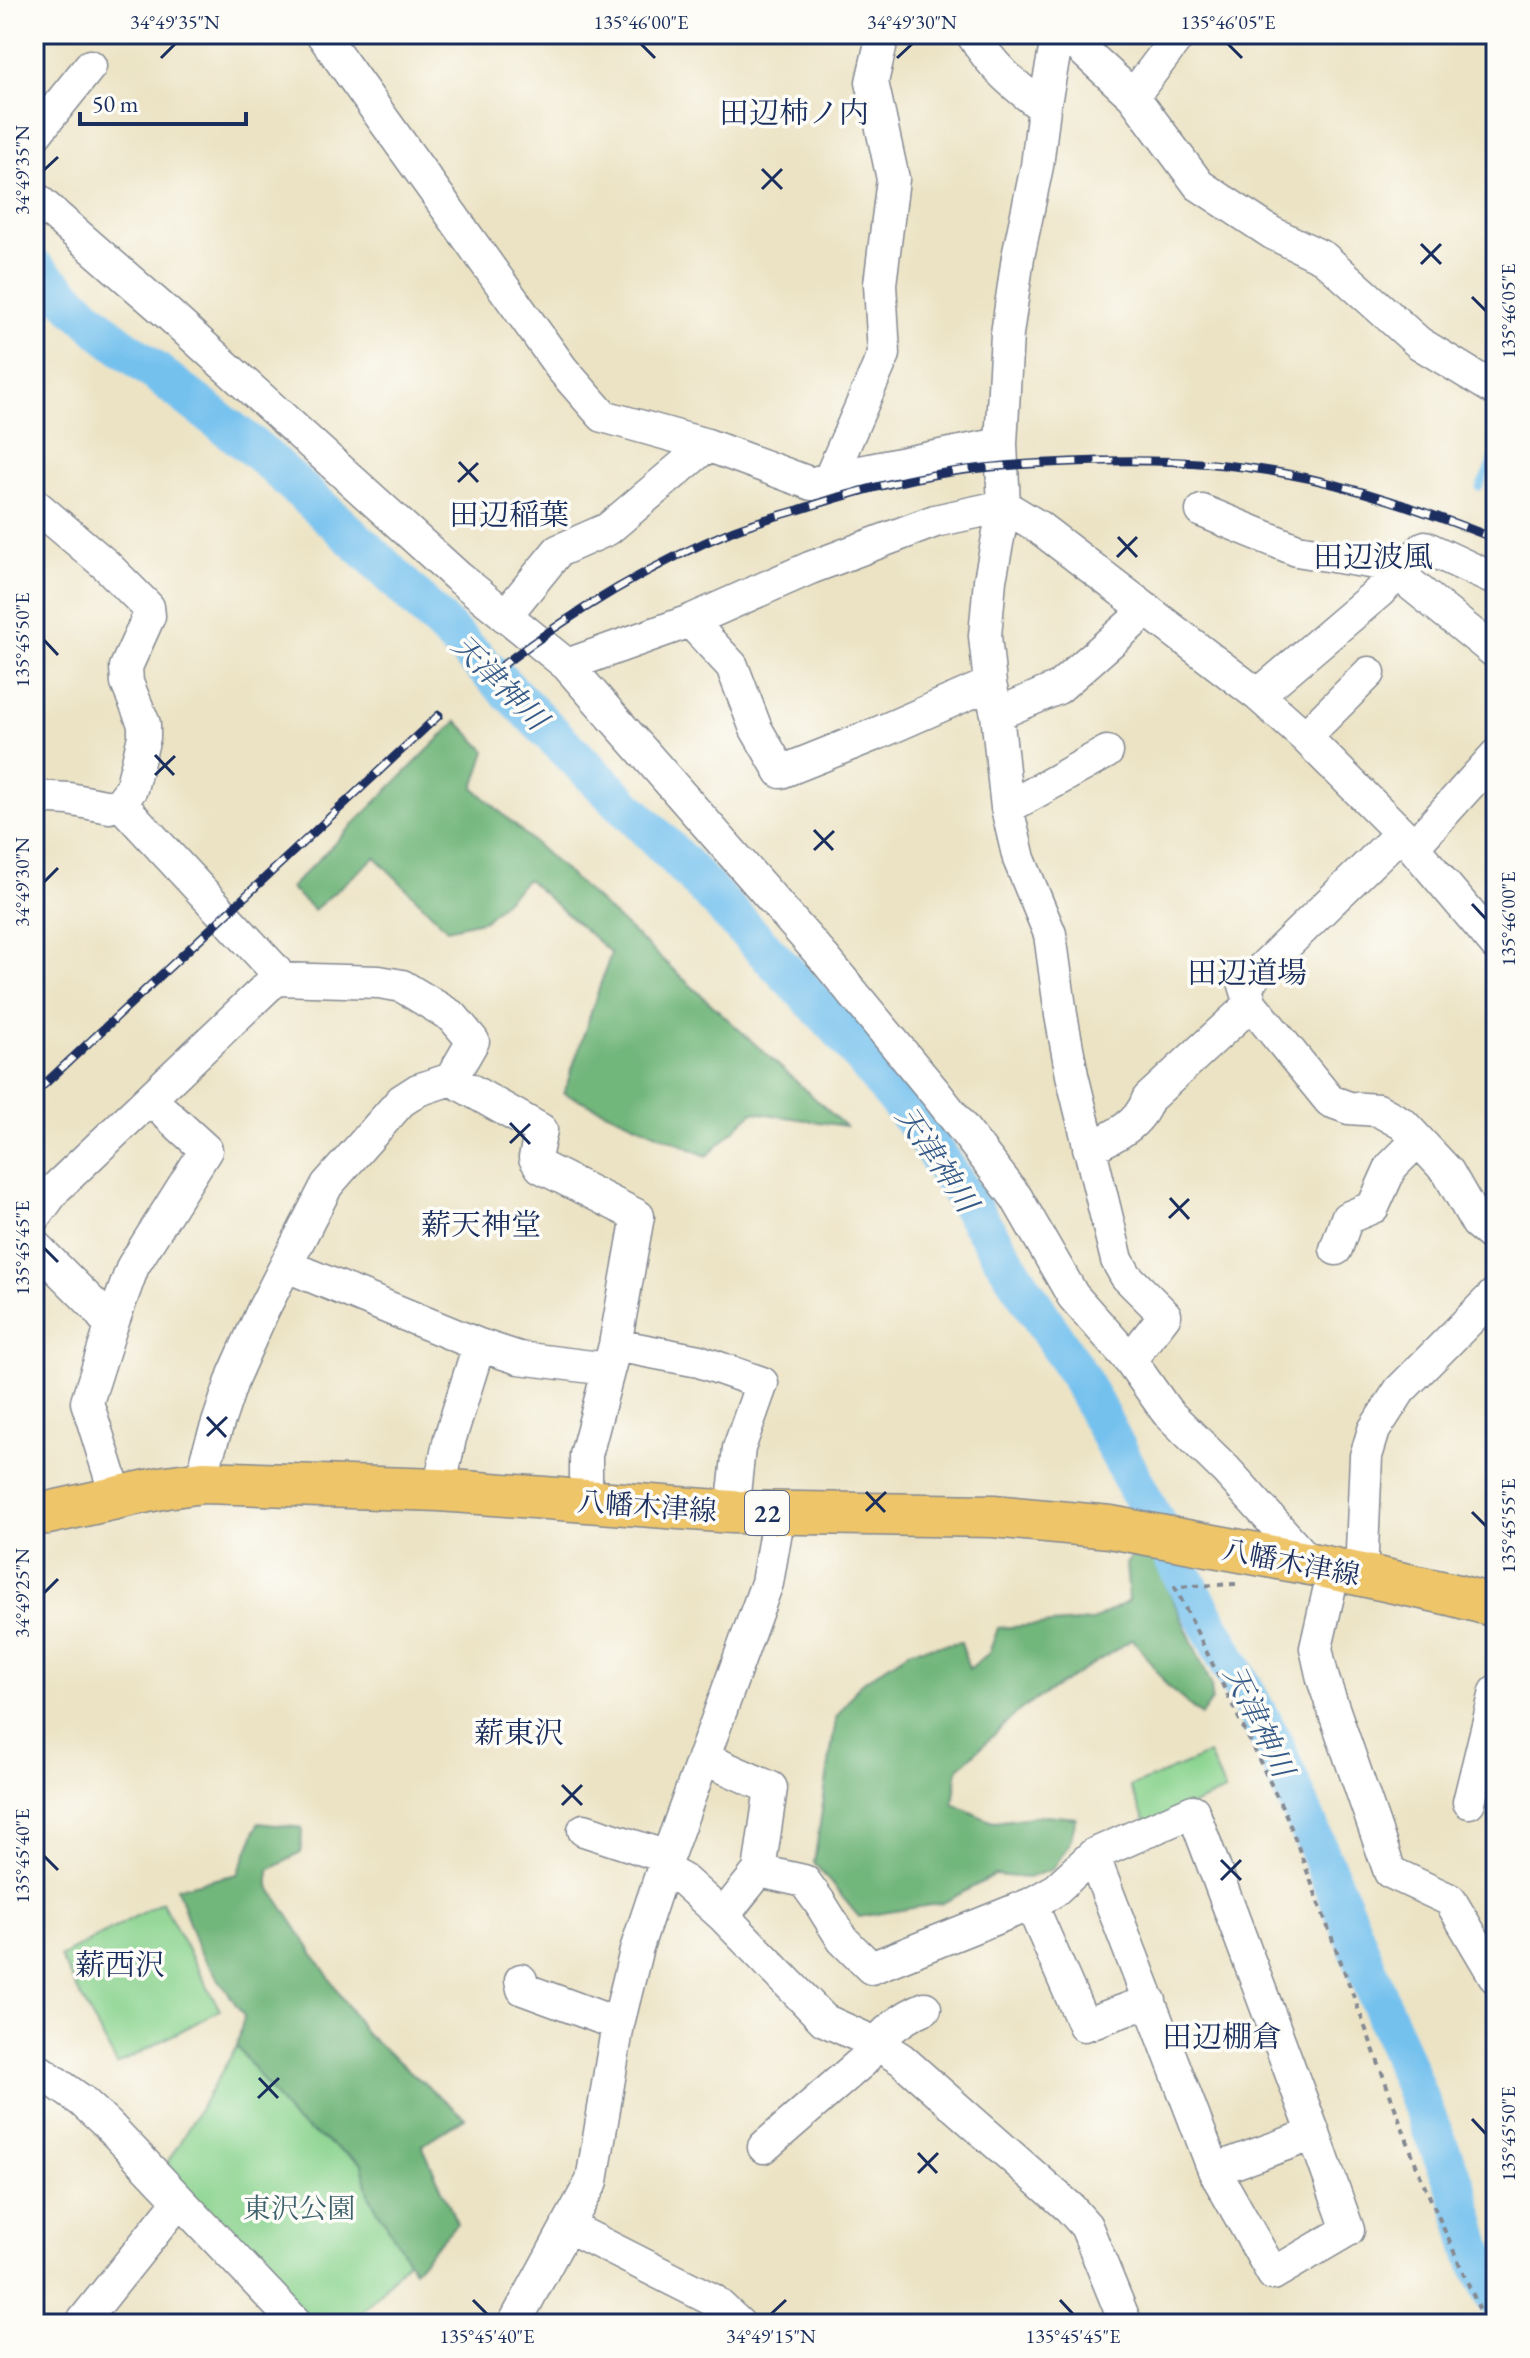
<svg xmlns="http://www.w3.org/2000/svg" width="1530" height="2358" font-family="'EB Garamond','Noto Serif JP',serif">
	<rect width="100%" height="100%" fill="#fdfcf7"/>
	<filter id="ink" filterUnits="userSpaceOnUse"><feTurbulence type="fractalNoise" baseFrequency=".0125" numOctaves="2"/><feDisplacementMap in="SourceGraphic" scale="16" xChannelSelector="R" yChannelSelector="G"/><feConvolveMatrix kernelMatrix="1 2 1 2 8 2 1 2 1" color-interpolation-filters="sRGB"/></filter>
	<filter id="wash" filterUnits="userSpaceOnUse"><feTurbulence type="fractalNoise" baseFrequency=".006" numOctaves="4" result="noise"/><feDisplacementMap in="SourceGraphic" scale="32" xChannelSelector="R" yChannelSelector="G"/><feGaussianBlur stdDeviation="1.8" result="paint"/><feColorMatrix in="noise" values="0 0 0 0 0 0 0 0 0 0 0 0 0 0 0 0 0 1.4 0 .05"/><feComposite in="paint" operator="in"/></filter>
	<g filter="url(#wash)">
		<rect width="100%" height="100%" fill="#ece3c4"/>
		<path fill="#8cd490" stroke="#548277" stroke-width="2" d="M 1209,1754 L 1225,1791 L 1147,1825 L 1130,1787 Z
			M 162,1902 L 220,2010 L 117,2065 L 60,1957 Z
			M 237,2046 L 293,2120 L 362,2164 L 370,2197 L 409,2259 L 352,2324 L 314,2324 L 162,2172 Z"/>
		<path fill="#71b67a" stroke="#46726c" stroke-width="2" d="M 457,721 L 486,751 L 474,788 L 845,1126 L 753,1112 L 707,1156 L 564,1093 L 611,953 L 527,879 L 485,920 L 447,929 L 375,857 L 314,910 L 290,888 Z
			M 1137,1549 L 1151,1551 L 1211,1684 L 1212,1700 L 1201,1715 L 1169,1688 L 1133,1639 L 1020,1710 L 958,1769 L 953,1804 L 990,1821 L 995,1822 L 1046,1815 L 1076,1818 L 1069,1844 L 1053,1869 L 1028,1878 L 995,1875 L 943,1903 L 859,1917 L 814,1863 L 836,1718 L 860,1684 L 911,1650 L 961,1642 L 969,1669 L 989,1653 L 998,1628 L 1092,1621 L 1129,1601 L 1126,1564 Z
			M 259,1823 L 302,1828 L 301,1853 L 269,1870 L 269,1886 L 366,2034 L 465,2118 L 422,2145 L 457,2223 L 414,2270 L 370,2197 L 362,2164 L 293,2120 L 237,2046 L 244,2016 L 198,1949 L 177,1888 L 238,1874 Z"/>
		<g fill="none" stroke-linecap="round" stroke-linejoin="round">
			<path stroke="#74c1ee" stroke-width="7" d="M 1479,488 L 1496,451"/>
			<path stroke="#74c1ee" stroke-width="40" d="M 34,268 L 105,333 L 257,450 L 375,558 L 683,864 L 838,1027 L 922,1131 L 1080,1378 L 1186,1582 L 1274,1745 L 1347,1918 L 1416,2093 L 1457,2189 L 1475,2254 L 1496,2298"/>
		</g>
	</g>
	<g filter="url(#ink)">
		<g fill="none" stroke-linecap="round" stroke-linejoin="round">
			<g stroke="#848991" stroke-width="35">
				<path id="minor" d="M 322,34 L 562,369 L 603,416 L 707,445 L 812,484 L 830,478 L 1001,444
					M 972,34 C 993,68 1013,84 1044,108
					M 1058,34 L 1044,108 L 1037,166 L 1018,257 L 1007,334 L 1001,444 L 1004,506 L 990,580 L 985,636 L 990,684 L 997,714 L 1007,808 L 1019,859 L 1050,934 L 1061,1015 L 1072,1075 L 1117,1260 L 1126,1276 L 1165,1315 L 1130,1360
					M 1058,36 L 1073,41 L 1133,96 L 1199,185 L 1272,233 L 1324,258 L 1419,343 L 1496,390
					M 1133,96 L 1180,34
					M 34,136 L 90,66
					M 34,197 L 166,312 L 457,576 L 567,665 L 824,958 L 937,1095 L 1016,1197 L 1073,1296 L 1130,1360 L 1167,1412 L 1226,1470 L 1311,1564
					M 830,478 L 884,354 L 880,284 L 893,179 L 872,82 L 883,34
					M 34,504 L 106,565 L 148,607 L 149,616 L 126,667 L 127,683 L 144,724 L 144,737 L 131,789 L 120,803 L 110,807 L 69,799 L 34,797
					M 1202,511 L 1297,550 L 1387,565 L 1496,653
					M 505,616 L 558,551 L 608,529 L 707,445
					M 690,621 L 732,666 L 756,729 L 781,772 L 876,734 L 990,684
					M 567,665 L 690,621 L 810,568 L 935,521 L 1004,506 L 1037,526 L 1258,695 L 1305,737 L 1401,833 L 1496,945
					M 1258,695 L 1379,592 L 1425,547 L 1496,580
					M 997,714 L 1058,688 L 1147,610
					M 1305,737 L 1369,673
					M 120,803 L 275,970 L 278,979
					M 1007,808 L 1107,752
					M 1401,833 L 1245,985 L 1251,1004 L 1330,1101 L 1349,1108 L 1378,1110 L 1403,1124 L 1448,1172 L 1477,1223 L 1496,1239
					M 1413,847 L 1496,755
					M 451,1079 L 541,1130 L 535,1158 L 541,1167 L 638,1216 L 615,1345 L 586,1455 L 586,1502
					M 1089,1148 C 1113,1137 1139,1126 1148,1099 L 1251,1004
					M 34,1218 L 56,1188 L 268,986 L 278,979 L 379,982 L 402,986 L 453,1017 L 473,1041 L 451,1079 L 418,1090 L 401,1101 L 327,1185 L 263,1310 L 234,1375 L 207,1456 L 203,1482
					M 34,1245 L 96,1307 L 111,1327 L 87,1402 L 117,1498
					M 1336,1249 L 1347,1218 L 1373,1207 L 1391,1167 L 1418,1140
					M 287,1266 L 479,1345 L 450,1438 L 439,1490
					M 111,1327 L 133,1266 L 206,1150 L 150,1099
					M 479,1345 L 519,1358 L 608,1369
					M 615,1345 L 699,1361 L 762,1383 L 739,1448 L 732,1512
					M 1334,1569 L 1316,1648 L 1323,1679 L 1390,1872 L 1450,1900 L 1496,1978
					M 1361,1575 L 1366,1456 L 1374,1430 L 1400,1390 L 1496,1293
					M 703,1758 L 771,1788 L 759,1871
					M 1469,1802 L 1496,1692
					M 584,1830 L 667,1857
					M 1093,1855 L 1214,2170 L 1273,2274 L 1348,2230 L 1314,2134
					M 663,1869 L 683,1880 L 723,1916 L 759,1871 L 804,1881 L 820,1903 L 843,1940 L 871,1968 L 1031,1904 L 1084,2025 L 1150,2001
					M 1031,1904 L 1054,1891 L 1093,1855 L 1193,1811 L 1314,2134 L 1214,2170
					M 723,1916 L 824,2020 L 875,2043 L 901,2059 L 1070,2208 L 1086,2226 L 1126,2324
					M 521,1980 L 523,1989 L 618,2024
					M 34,2067 L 82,2101 L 108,2125 L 297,2324
					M 764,2147 L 863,2061 C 879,2036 898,2019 925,2008
					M 567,2226 L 713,2300 L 739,2324
					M 81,2324 L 179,2201
					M 514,2324 L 592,2181 L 618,2024 L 637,1947 L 663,1869 L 767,1583 L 779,1513"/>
			</g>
			<g stroke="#848991" stroke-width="45">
				<path id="major" d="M 34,1514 L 48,1513 L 166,1487 L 203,1482 L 439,1490 L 732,1512 L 993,1516 L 1110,1527 L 1311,1564 L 1450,1594 L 1496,1606"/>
			</g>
			<path stroke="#848991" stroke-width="4" stroke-dasharray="6 6" stroke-linecap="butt" d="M 1236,1584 L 1175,1587 L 1287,1817 L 1420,2175 L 1486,2324"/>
			<use href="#minor" stroke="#fff" stroke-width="32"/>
			<use href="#major" stroke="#eec569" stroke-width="42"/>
			<g stroke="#1b2f5e" stroke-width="9">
				<path id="rail" d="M 495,671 C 568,615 649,565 734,530 C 755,522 777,516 798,510 C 833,499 867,488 903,481 C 958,468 1015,464 1071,462 C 1142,459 1212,460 1282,473 C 1355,486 1427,512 1496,539
					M 34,1094 L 439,715"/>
			</g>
			<use href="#rail" stroke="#fdfcf7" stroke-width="6" stroke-dasharray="18" stroke-linecap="butt"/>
		</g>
	</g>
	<path fill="none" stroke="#1b2f5e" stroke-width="3" d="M 641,44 L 655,58M 1228,44 L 1242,58M 161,58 L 175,44M 897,58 L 912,44M 762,169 L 782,189M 44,170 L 58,157M 762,189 L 782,169M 1421,244 L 1441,264M 1421,264 L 1441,244M 1472,297 L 1486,311M 459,462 L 478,482M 458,482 L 478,463M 1118,537 L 1137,557M 1117,557 L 1137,537M 44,640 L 58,655M 155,755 L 174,775M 155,775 L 175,756M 814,830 L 833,850M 814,850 L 834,831M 44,882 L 58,868M 1472,904 L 1486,919M 510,1123 L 530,1144M 510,1143 L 530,1124M 1170,1198 L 1189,1219M 1169,1218 L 1189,1199M 44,1248 L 58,1262M 207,1417 L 226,1437M 207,1436 L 227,1417M 866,1492 L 885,1512M 866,1511 L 886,1492M 1472,1512 L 1486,1526M 44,1593 L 58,1579M 562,1785 L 582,1805M 562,1805 L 582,1785M 44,1856 L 58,1870M 1221,1860 L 1241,1880M 1221,1880 L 1241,1860M 259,2078 L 278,2098M 258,2098 L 279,2078M 1472,2119 L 1486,2134M 918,2153 L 937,2173M 918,2173 L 938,2153M 473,2300 L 487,2314M 1060,2300 L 1073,2314M 771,2314 L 786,2300"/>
	<g text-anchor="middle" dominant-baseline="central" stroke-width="7" stroke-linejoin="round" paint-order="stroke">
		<rect fill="#fdfcf7" stroke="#5f6c8c" stroke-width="2" x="745" y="1491" width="44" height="44" rx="6"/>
		<g font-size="26" font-weight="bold" fill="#1b2f5e">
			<text x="767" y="1513">22</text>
		</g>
		<g font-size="28" fill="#1b2f5e" stroke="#fdfcf7">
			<text transform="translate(647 1506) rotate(4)">八幡木津線</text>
			<text transform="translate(1291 1562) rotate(11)">八幡木津線</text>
		</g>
		<g font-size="28" fill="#3d616d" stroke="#fdfcf7">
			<text x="299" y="2208">東沢公園</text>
		</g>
		<g font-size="30" fill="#1b2f5e" stroke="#fdfcf7">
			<text x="794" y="112">田辺柿ノ内</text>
			<text x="509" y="514">田辺稲葉</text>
			<text x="1373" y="556">田辺波風</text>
			<text x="1247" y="972">田辺道場</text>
			<text x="481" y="1224">薪天神堂</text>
			<text x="519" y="1732">薪東沢</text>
			<text x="120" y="1964">薪西沢</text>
			<text x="1222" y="2036">田辺棚倉</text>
		</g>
		<g font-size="30" font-style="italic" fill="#365b89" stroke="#fdfcf7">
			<text transform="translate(500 682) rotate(45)">天津神川</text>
			<text transform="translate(937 1159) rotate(56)">天津神川</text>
			<text transform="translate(1259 1721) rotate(64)">天津神川</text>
		</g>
	</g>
	<rect width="1530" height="2358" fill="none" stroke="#fdfcf7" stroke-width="88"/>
	<path d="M80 112v12h166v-12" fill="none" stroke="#1b2f5e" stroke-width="4"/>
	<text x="92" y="112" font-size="24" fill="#1b2f5e" stroke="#fdfcf7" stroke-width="6" paint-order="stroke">50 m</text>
	<rect x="44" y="44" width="1442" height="2270" fill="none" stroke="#1b2f5e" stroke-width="3"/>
	<g font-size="20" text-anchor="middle" fill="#1b2f5e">
		<text x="175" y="29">34°49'35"N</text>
		<text x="641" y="29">135°46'00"E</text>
		<text x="912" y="29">34°49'30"N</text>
		<text x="1228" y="29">135°46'05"E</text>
		<text transform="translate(22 170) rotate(-90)" y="7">34°49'35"N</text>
		<text transform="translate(1508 311) rotate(-90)" y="7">135°46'05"E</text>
		<text transform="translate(22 640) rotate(-90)" y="7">135°45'50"E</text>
		<text transform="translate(22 882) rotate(-90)" y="7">34°49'30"N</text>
		<text transform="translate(1508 919) rotate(-90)" y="7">135°46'00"E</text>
		<text transform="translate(22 1248) rotate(-90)" y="7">135°45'45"E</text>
		<text transform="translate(1508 1526) rotate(-90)" y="7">135°45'55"E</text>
		<text transform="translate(22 1593) rotate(-90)" y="7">34°49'25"N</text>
		<text transform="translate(22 1856) rotate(-90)" y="7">135°45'40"E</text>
		<text transform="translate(1508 2134) rotate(-90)" y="7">135°45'50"E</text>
		<text x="487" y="2343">135°45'40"E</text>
		<text x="771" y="2343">34°49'15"N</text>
		<text x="1073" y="2343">135°45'45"E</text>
	</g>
</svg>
